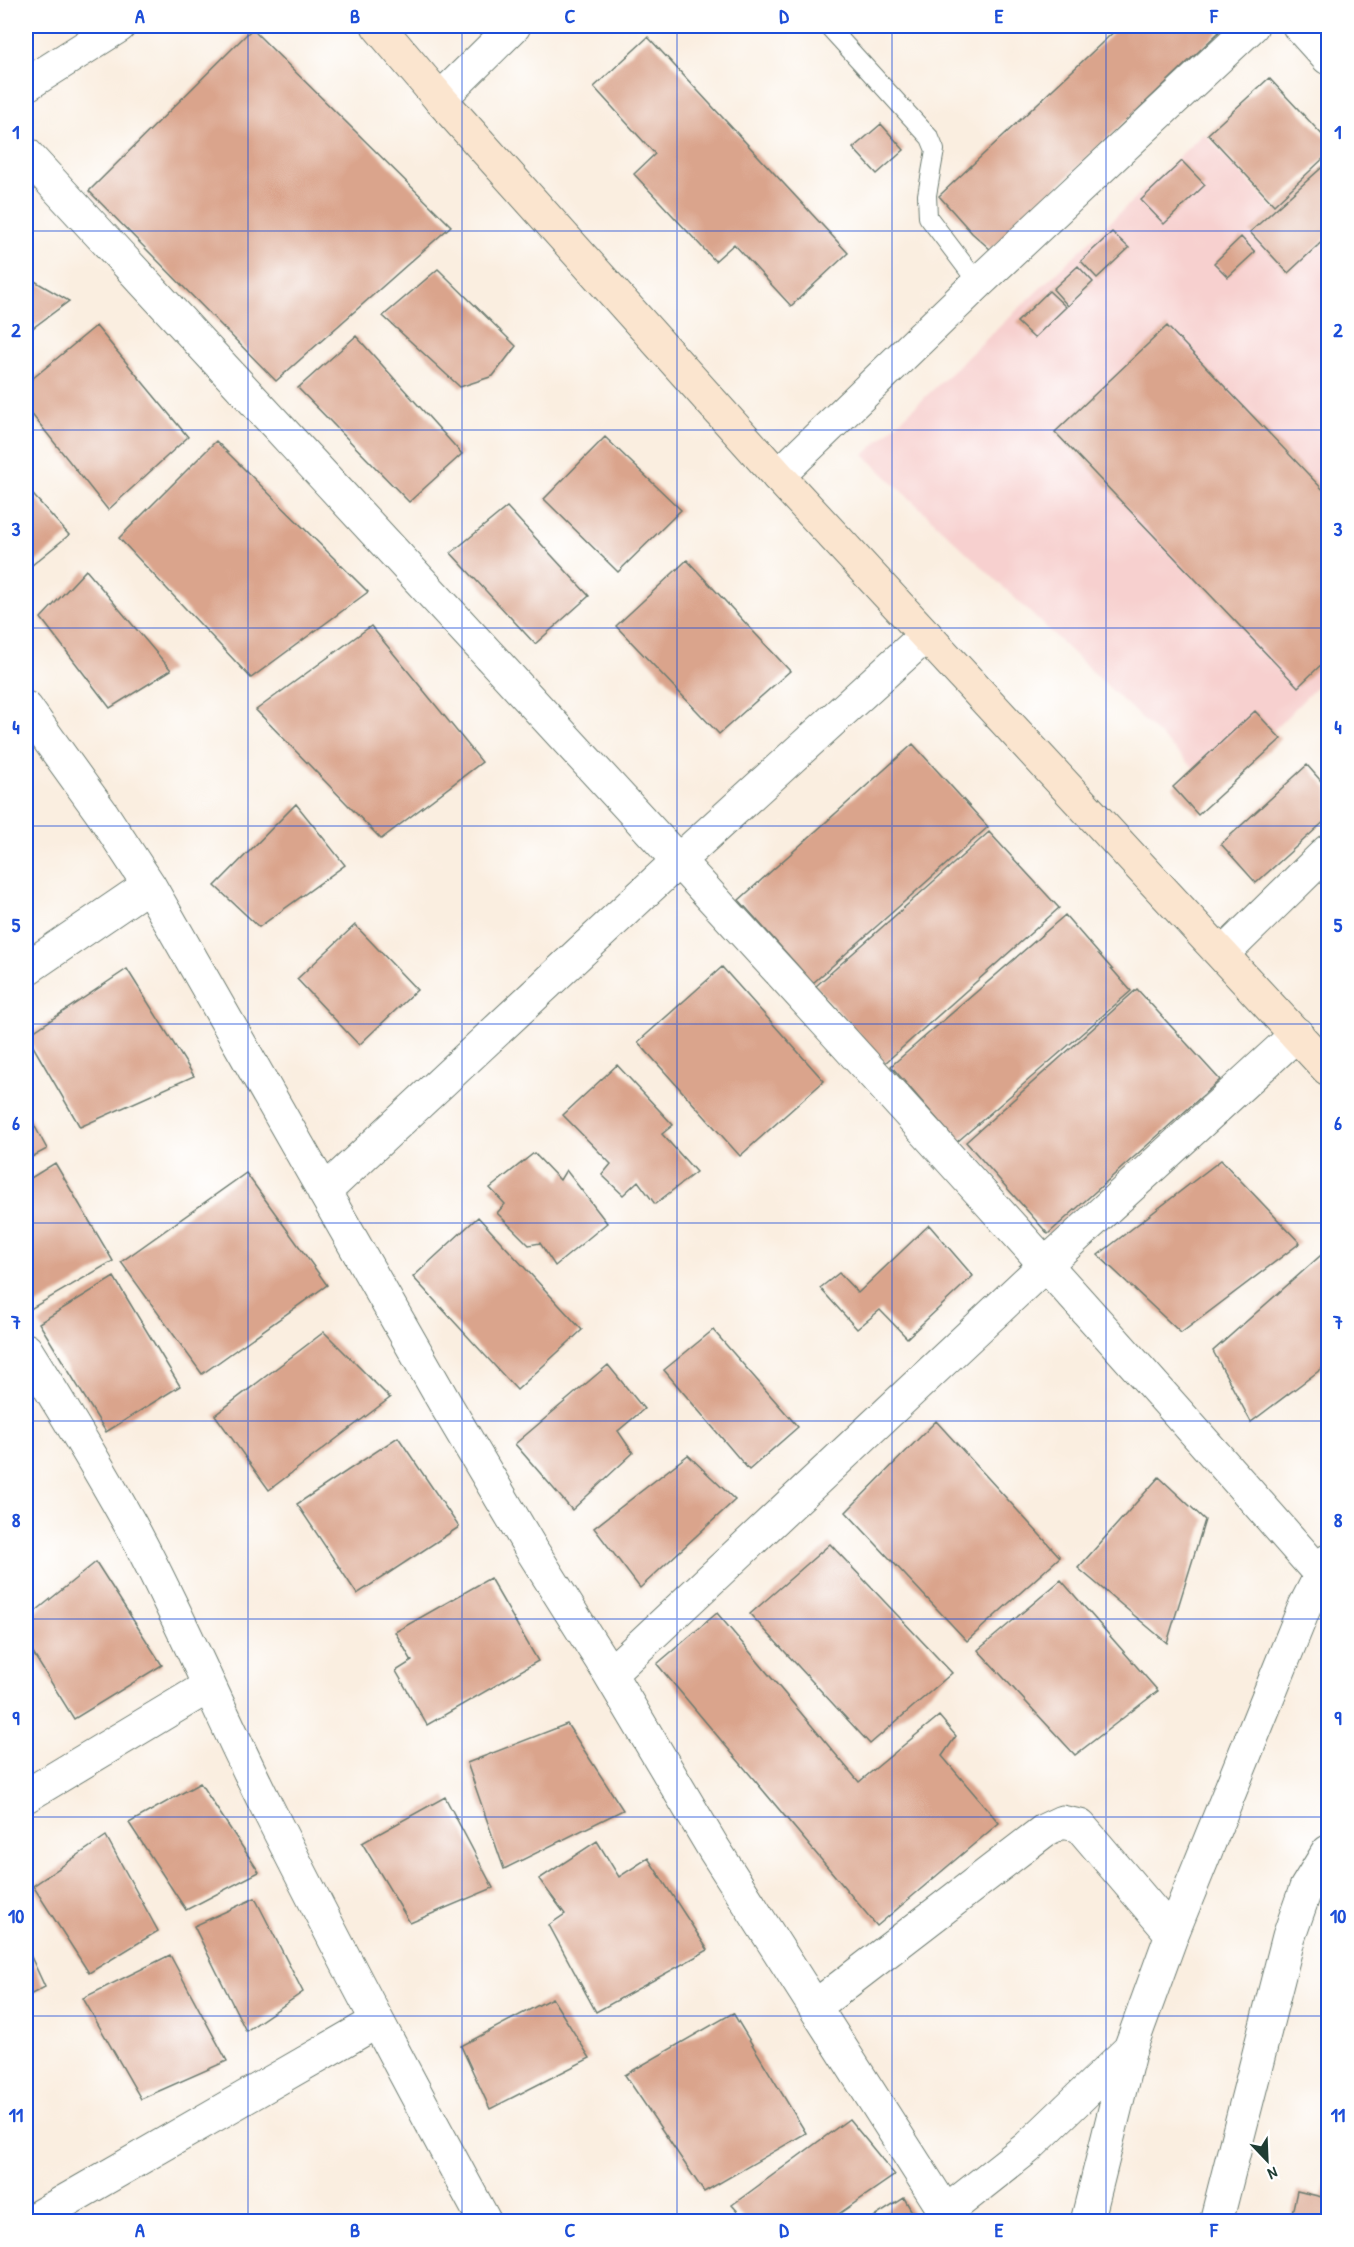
<svg xmlns="http://www.w3.org/2000/svg" width="1354" height="2247" font-family="'Patrick Hand',sans-serif">
	<rect width="100%" height="100%" fill="#fff"/>
	<filter id="ink" filterUnits="userSpaceOnUse"><feTurbulence type="fractalNoise" baseFrequency=".0167" numOctaves="2"/><feDisplacementMap in="SourceGraphic" scale="12" xChannelSelector="R" yChannelSelector="G"/><feConvolveMatrix kernelMatrix="1 2 1 2 8 2 1 2 1" color-interpolation-filters="sRGB"/></filter>
	<filter id="wash" filterUnits="userSpaceOnUse"><feTurbulence type="fractalNoise" baseFrequency=".008" numOctaves="4" result="noise"/><feDisplacementMap in="SourceGraphic" scale="24" xChannelSelector="R" yChannelSelector="G"/><feGaussianBlur stdDeviation="1.35" result="paint"/><feColorMatrix in="noise" values="0 0 0 0 0 0 0 0 0 0 0 0 0 0 0 0 0 1.4 0 .05"/><feComposite in="paint" operator="in"/></filter>
	<g filter="url(#wash)">
		<rect width="100%" height="100%" fill="#faeee0"/>
		<path fill="#f7d0cf" d="M 1204,133 L 1313,252 L 1328,238 L 1328,675 L 1216,789 L 864,455 Z"/>
		<g id="blocks">
			<path fill="#daa48c" d="M 1120,26 L 1214,26 L 1219,32 L 991,250 L 972,233 L 939,196 Z
				M 252,29 L 451,226 L 276,381 L 89,191 Z
				M 648,37 L 848,253 L 791,306 L 734,244 L 715,261 L 634,174 L 655,154 L 594,87 Z
				M 1269,78 L 1328,141 L 1328,154 L 1274,205 L 1208,134 Z
				M 881,124 L 904,150 L 877,174 L 853,148 Z
				M 1182,161 L 1205,185 L 1164,224 L 1141,200 Z
				M 1328,162 L 1328,236 L 1288,273 L 1250,232 Z
				M 1112,232 L 1129,248 L 1097,278 L 1081,261 Z
				M 1241,237 L 1255,252 L 1228,277 L 1214,263 Z
				M 1078,266 L 1093,282 L 1068,306 L 1053,289 Z
				M 438,269 L 516,346 L 493,376 L 460,387 L 383,316 Z
				M 26,276 L 69,301 L 26,333 Z
				M 1049,291 L 1066,307 L 1034,338 L 1017,322 Z
				M 96,326 L 188,437 L 108,510 L 26,407 L 26,384 Z
				M 1167,326 L 1328,495 L 1328,658 L 1298,687 L 1055,432 Z
				M 356,336 L 462,454 L 409,502 L 298,388 Z
				M 605,437 L 681,510 L 618,572 L 544,499 Z
				M 216,441 L 368,592 L 251,678 L 119,538 Z
				M 26,487 L 69,535 L 26,570 Z
				M 507,507 L 589,596 L 535,644 L 451,553 Z
				M 687,560 L 790,671 L 719,734 L 616,626 Z
				M 86,570 L 171,670 L 110,708 L 41,618 Z
				M 371,626 L 482,762 L 381,839 L 256,710 Z
				M 1255,711 L 1281,739 L 1198,815 L 1173,787 Z
				M 913,744 L 988,827 L 813,983 L 739,900 Z
				M 1307,765 L 1328,789 L 1328,818 L 1256,883 L 1221,844 Z
				M 296,804 L 345,865 L 259,927 L 215,886 Z
				M 989,832 L 1059,908 L 885,1063 L 816,986 Z
				M 1065,915 L 1131,991 L 957,1142 L 891,1066 Z
				M 355,925 L 417,990 L 359,1045 L 297,979 Z
				M 722,967 L 824,1081 L 740,1156 L 638,1042 Z
				M 127,969 L 194,1076 L 80,1127 L 27,1036 Z
				M 1137,989 L 1220,1080 L 1048,1234 L 966,1142 Z
				M 617,1065 L 673,1125 L 662,1134 L 696,1172 L 655,1204 L 638,1181 L 623,1195 L 602,1175 L 611,1164 L 563,1115 Z
				M 26,1110 L 47,1149 L 26,1160 Z
				M 534,1153 L 560,1180 L 566,1170 L 607,1223 L 555,1266 L 540,1243 L 529,1245 L 497,1213 L 505,1204 L 490,1188 Z
				M 1221,1160 L 1300,1243 L 1181,1333 L 1098,1255 Z
				M 55,1163 L 113,1261 L 27,1311 L 26,1308 L 26,1181 Z
				M 246,1173 L 327,1285 L 202,1374 L 121,1262 Z
				M 478,1217 L 582,1330 L 517,1390 L 413,1277 Z
				M 929,1225 L 973,1276 L 907,1338 L 880,1310 L 857,1329 L 820,1288 L 839,1273 L 858,1293 Z
				M 1328,1249 L 1328,1364 L 1251,1422 L 1213,1351 Z
				M 114,1277 L 180,1386 L 106,1432 L 39,1323 Z
				M 713,1330 L 798,1427 L 749,1470 L 664,1370 Z
				M 324,1332 L 390,1398 L 269,1490 L 215,1415 Z
				M 608,1365 L 644,1409 L 618,1431 L 633,1453 L 572,1510 L 515,1444 Z
				M 936,1421 L 1060,1557 L 967,1641 L 846,1512 Z
				M 398,1437 L 459,1527 L 357,1594 L 297,1504 Z
				M 688,1455 L 735,1500 L 640,1588 L 594,1528 Z
				M 1159,1477 L 1205,1520 L 1167,1643 L 1078,1568 Z
				M 830,1544 L 952,1673 L 870,1744 L 750,1614 Z
				M 96,1562 L 162,1665 L 74,1719 L 26,1642 L 26,1619 Z
				M 490,1578 L 538,1661 L 427,1725 L 396,1671 L 412,1661 L 395,1632 Z
				M 1061,1580 L 1158,1691 L 1075,1755 L 978,1650 Z
				M 717,1613 L 859,1782 L 939,1716 L 956,1736 L 942,1756 L 999,1823 L 877,1926 L 657,1664 Z
				M 567,1724 L 623,1810 L 504,1869 L 467,1763 Z
				M 200,1783 L 259,1872 L 186,1910 L 129,1823 Z
				M 445,1797 L 493,1888 L 410,1923 L 362,1843 Z
				M 106,1836 L 158,1931 L 89,1973 L 33,1886 Z
				M 597,1841 L 619,1877 L 648,1858 L 708,1950 L 596,2012 L 549,1925 L 565,1914 L 539,1879 Z
				M 255,1898 L 303,1992 L 246,2031 L 194,1926 Z
				M 26,1946 L 45,1987 L 26,1997 Z
				M 170,1955 L 227,2061 L 141,2099 L 83,1998 Z
				M 552,1998 L 590,2058 L 490,2109 L 461,2046 Z
				M 733,2013 L 806,2133 L 704,2192 L 625,2075 Z
				M 849,2119 L 895,2175 L 827,2222 L 747,2222 L 732,2205 Z
				M 1328,2174 L 1328,2222 L 1290,2222 L 1297,2191 L 1322,2197 Z
				M 904,2198 L 918,2222 L 866,2222 Z"/>
		</g>
	</g>
	<g filter="url(#ink)">
		<use href="#blocks" fill-opacity="0" stroke="#6c7b70" stroke-width="1.5"/>
		<g fill="none" stroke-linecap="round" stroke-linejoin="round">
			<g stroke="#6c7b70" stroke-width="20">
				<path id="lane" d="M 828,26 L 930,138 L 935,150 L 927,195 L 928,217 L 978,283"/>
			</g>
			<g stroke="#6c7b70" stroke-width="35">
				<path id="street" d="M 1299,26 L 1328,58
					M 26,85 L 119,26
					M 440,99 L 514,26
					M 26,154 C 460,625 899,1093 1321,1575
					M 778,476 L 978,283 L 1252,26
					M 26,708 L 103,815 L 149,885 L 446,1405 L 533,1552 L 610,1674 L 714,1849 L 952,2222
					M 1223,954 L 1328,851
					M 26,969 L 149,885
					M 324,1192 L 678,861 L 926,635
					M 26,1350 C 62,1407 97,1465 130,1524 C 179,1614 218,1709 264,1801 C 335,1943 409,2082 485,2222
					M 610,1674 L 1046,1264 L 1297,1034
					M 26,1796 L 209,1686
					M 816,2006 L 1045,1830 L 1062,1822 L 1080,1826 L 1172,1934
					M 946,2212 L 1027,2148 L 1130,2049
					M 29,2222 L 376,2022
					M 1087,2222 L 1130,2049 L 1172,1934 L 1305,1606 L 1328,1561
					M 1216,2222 L 1289,1936 L 1306,1888 L 1328,1852"/>
			</g>
			<g stroke="#6c7b70" stroke-width="35">
				<path id="secondary" d="M 378,26 L 440,99 L 778,476 L 1328,1069"/>
			</g>
			<use href="#lane" stroke="#fff" stroke-width="18"/>
			<use href="#street" stroke="#fff" stroke-width="33"/>
			<use href="#secondary" stroke="#fbe5cf" stroke-width="33"/>
		</g>
	</g>
	<path fill="none" stroke="#1d4ed8" stroke-width="1.5" stroke-opacity="0.55" d="M 248,26 L 248,2222M 462,26 L 462,2222M 677,26 L 677,2222M 892,26 L 892,2222M 1106,26 L 1106,2222M 26,231 L 1328,231M 26,430 L 1328,430M 26,628 L 1328,628M 26,826 L 1328,826M 26,1024 L 1328,1024M 26,1223 L 1328,1223M 26,1421 L 1328,1421M 26,1619 L 1328,1619M 26,1817 L 1328,1817M 26,2016 L 1328,2016"/>
	<rect width="1354" height="2247" fill="none" stroke="#fff" stroke-width="66"/>
	<g transform="translate(1267 2160) rotate(157)" stroke="#ffffff" stroke-width="4.5" paint-order="stroke">
	<path d="M0-4.5L10 22L0 15L-10 22Z" fill="#1f3d34"/>
	<text y="-9" font-size="16" font-weight="bold" text-anchor="middle" fill="#1f3d34">N</text>
	</g>
	<rect x="33" y="33" width="1288" height="2181" fill="none" stroke="#1d4ed8" stroke-width="2"/>
	<g font-size="20" text-anchor="middle" font-weight="bold" fill="#1d4ed8">
		<text x="140" y="23">A</text>
		<text x="355" y="23">B</text>
		<text x="570" y="23">C</text>
		<text x="784" y="23">D</text>
		<text x="999" y="23">E</text>
		<text x="1214" y="23">F</text>
		<text x="16" y="139">1</text>
		<text x="1338" y="139">1</text>
		<text x="16" y="337">2</text>
		<text x="1338" y="337">2</text>
		<text x="16" y="536">3</text>
		<text x="1338" y="536">3</text>
		<text x="16" y="734">4</text>
		<text x="1338" y="734">4</text>
		<text x="16" y="932">5</text>
		<text x="1338" y="932">5</text>
		<text x="16" y="1130">6</text>
		<text x="1338" y="1130">6</text>
		<text x="16" y="1329">7</text>
		<text x="1338" y="1329">7</text>
		<text x="16" y="1527">8</text>
		<text x="1338" y="1527">8</text>
		<text x="16" y="1725">9</text>
		<text x="1338" y="1725">9</text>
		<text x="16" y="1923">10</text>
		<text x="1338" y="1923">10</text>
		<text x="16" y="2122">11</text>
		<text x="1338" y="2122">11</text>
		<text x="140" y="2237">A</text>
		<text x="355" y="2237">B</text>
		<text x="570" y="2237">C</text>
		<text x="784" y="2237">D</text>
		<text x="999" y="2237">E</text>
		<text x="1214" y="2237">F</text>
	</g>
</svg>
